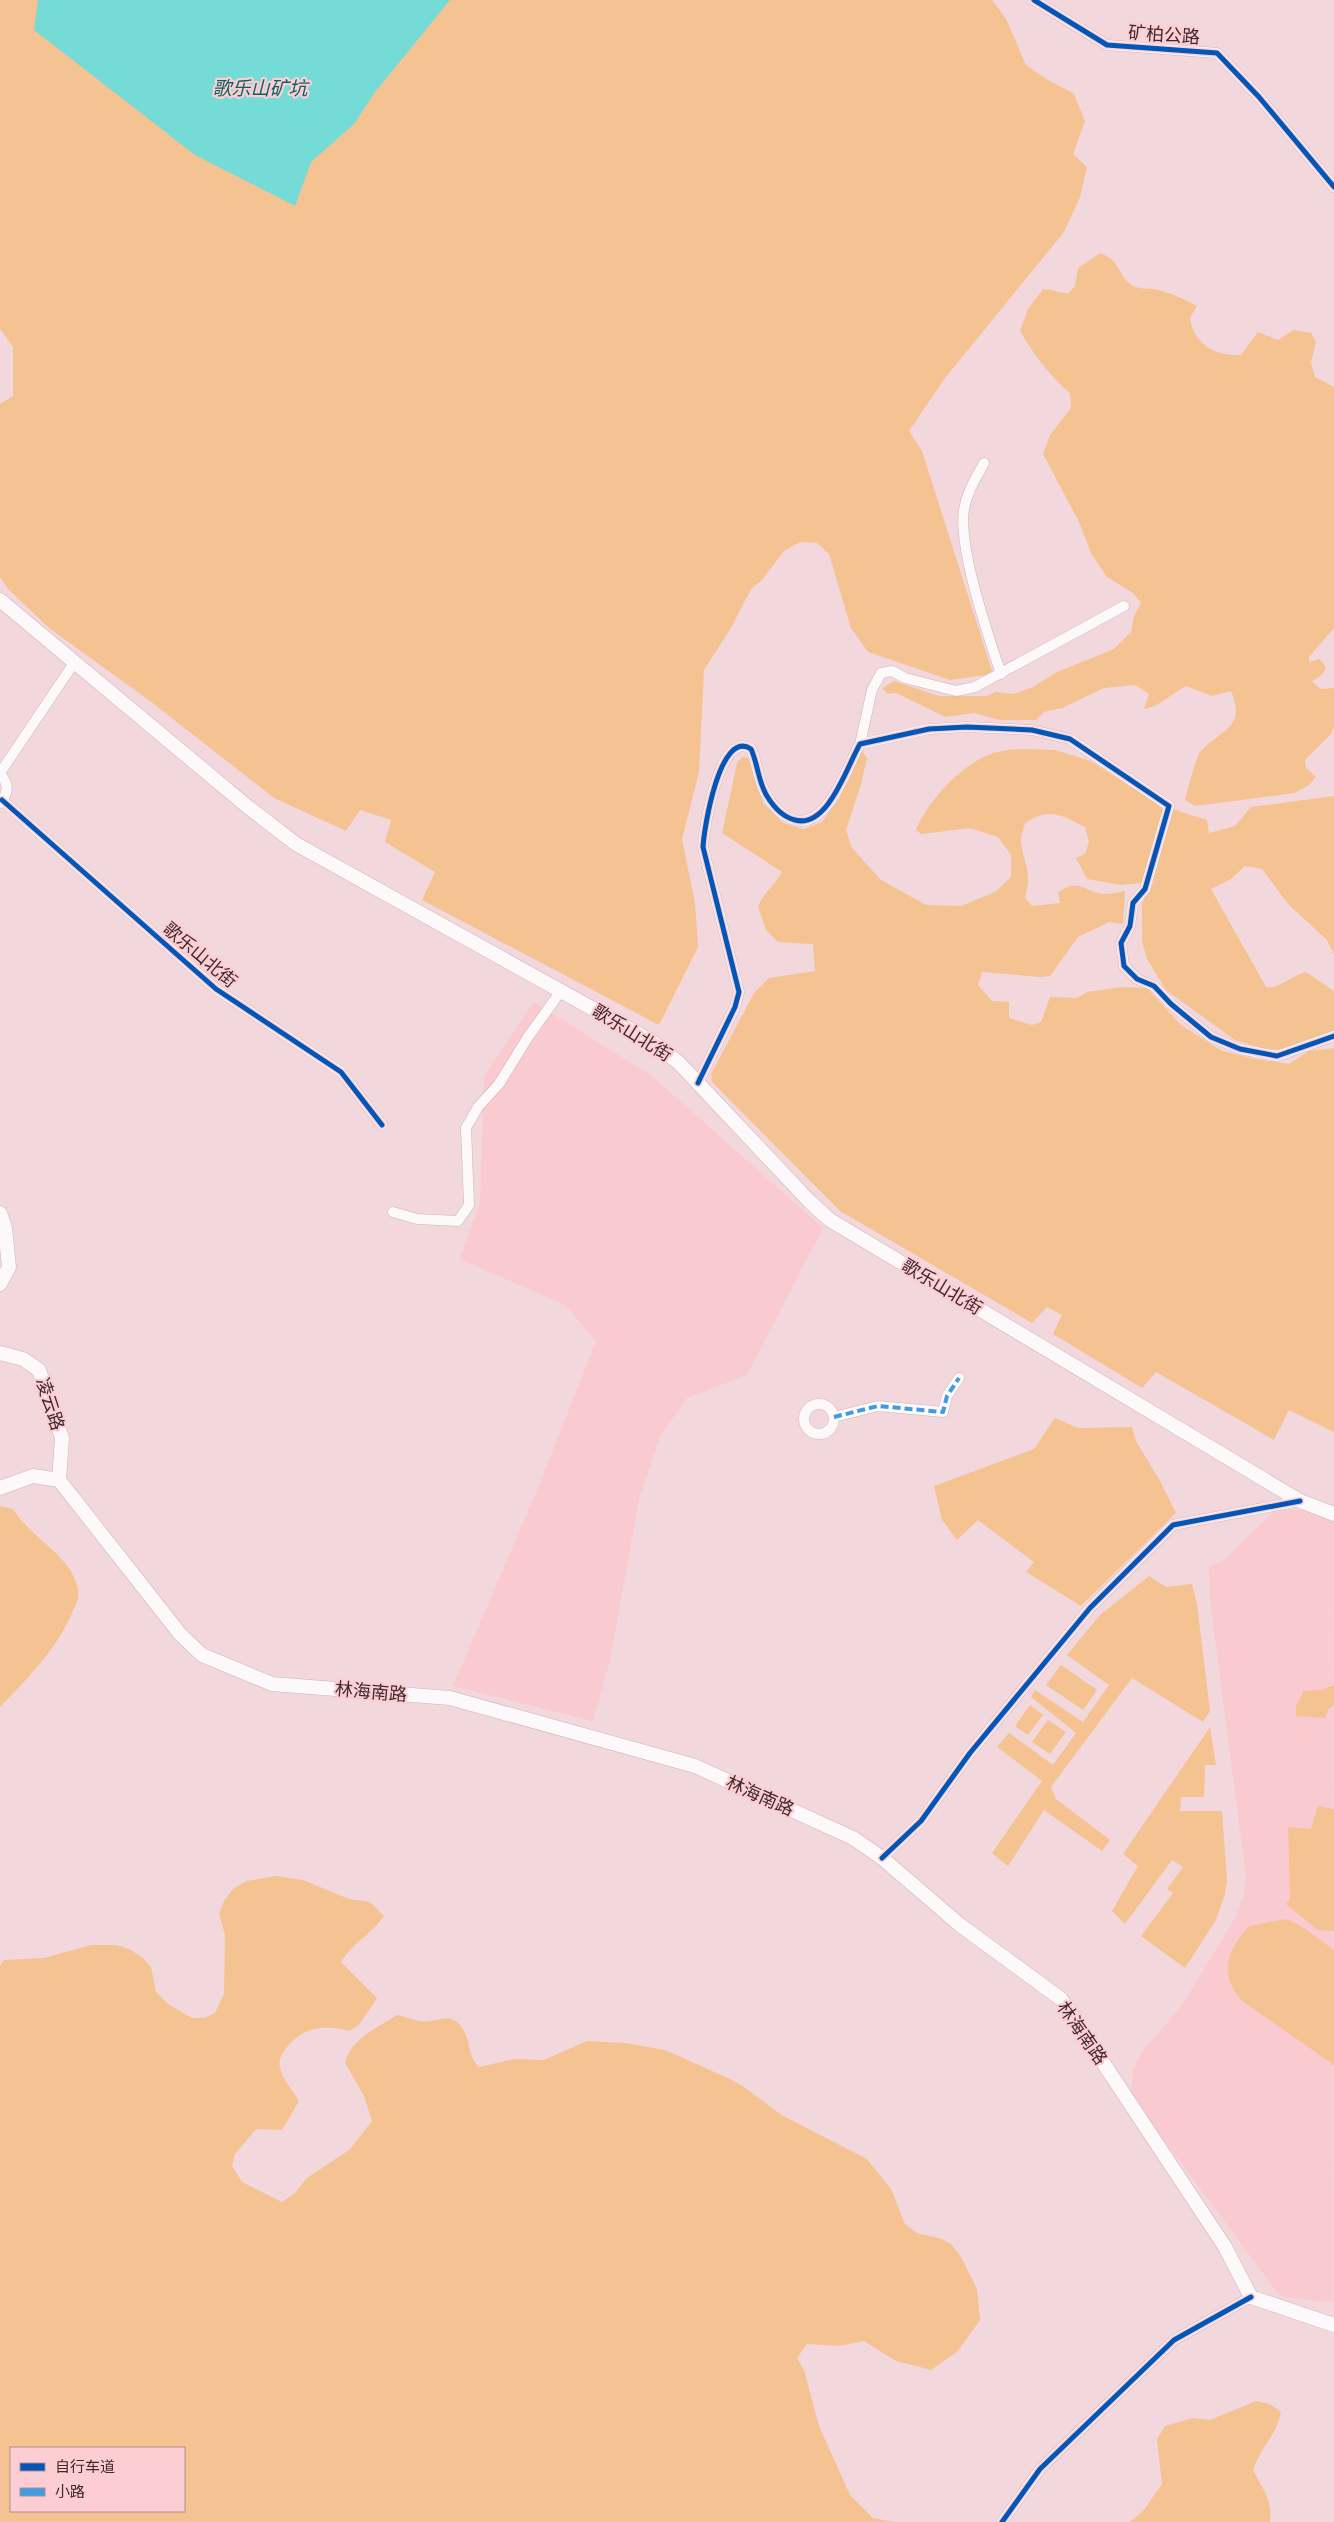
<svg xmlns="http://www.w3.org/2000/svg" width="1334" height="2522" font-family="Figtree,'Noto Sans SC',sans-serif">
	<rect width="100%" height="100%" fill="#f2d8dc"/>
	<path fill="#f9cad0" d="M 534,1002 L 652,1076 L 823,1228 L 747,1375 L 687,1398 L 660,1436 L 639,1499 L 610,1660 L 593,1721 L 453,1686 L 540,1483 L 596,1341 L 565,1305 L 460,1259 L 480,1203 L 484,1076 Z
		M 1275,1510 L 1312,1510 L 1334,1520 L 1333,2303 L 1280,2296 L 1131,2096 L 1133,2068 L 1145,2048 L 1180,2008 L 1237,1915 L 1244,1894 L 1246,1877 L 1210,1601 L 1209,1566 L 1222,1562 Z"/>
	<path fill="#f5c291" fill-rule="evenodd" d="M 0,0 L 992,0 L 1006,19 L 1026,65 L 1048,80 L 1074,94 L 1085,121 L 1073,154 L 1087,167 L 1080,197 L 1064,232 L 945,378 L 909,431 L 922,451 L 993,674 L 950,680 L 868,652 L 851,628 L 829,554 L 817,543 L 800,542 L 784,551 L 762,580 L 751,589 L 731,628 L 704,670 L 699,772 L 682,839 L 695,903 L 698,947 L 659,1025 L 422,900 L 435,872 L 385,842 L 391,820 L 360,810 L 346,831 L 274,798 L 150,701 L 49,628 L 8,589 L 0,577 L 0,404 L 13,396 L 13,347 L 0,329 Z
		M 1100,253 C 1121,261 1116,271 1129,283 C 1138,291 1148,287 1158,290 C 1168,292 1189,301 1197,306 L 1190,318 C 1194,345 1215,356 1241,355 L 1258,332 L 1278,340 L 1294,330 L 1311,333 L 1316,342 L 1311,363 L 1315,377 L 1334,387 L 1334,628 L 1309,657 L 1309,662 L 1320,659 L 1326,667 L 1323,674 L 1312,682 L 1321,689 L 1334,688 L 1334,727 L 1331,734 L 1305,760 L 1306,768 L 1316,777 L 1309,785 L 1294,793 L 1195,806 L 1185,800 C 1187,792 1196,757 1200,752 C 1220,729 1247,729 1231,691 L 1212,696 L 1186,686 C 1171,694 1159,707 1144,709 L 1149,694 L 1135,685 L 1104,688 L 1062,708 L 1044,712 L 1036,720 L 1000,720 L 974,713 L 945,717 L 896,693 L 888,694 L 882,688 L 894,681 L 939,696 L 987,696 L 996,692 L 1013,694 L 1033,687 L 1057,672 L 1114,649 L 1131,632 L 1134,616 L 1141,603 L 1133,593 L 1107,577 L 1091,553 L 1079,522 L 1043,454 L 1050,435 L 1071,408 L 1070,393 C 1049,375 1034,355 1020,331 L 1028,309 L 1043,289 C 1053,289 1059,294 1069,293 L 1075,286 L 1078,268 Z
		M 1055,750 L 1091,761 L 1132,788 L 1166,807 L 1207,820 L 1209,833 L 1235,826 L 1251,807 L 1334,796 L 1334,954 L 1327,940 L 1289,905 L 1262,869 L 1245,866 L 1231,879 L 1211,889 L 1266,987 C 1280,989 1292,975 1306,972 L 1334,991 L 1334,1030 L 1280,1050 L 1262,1048 L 1235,1040 L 1166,990 L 1147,959 L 1142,941 L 1142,903 L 1154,882 L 1120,885 L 1087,879 L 1076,858 L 1085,854 L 1089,842 L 1085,827 C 1061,815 1050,807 1025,823 C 1024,829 1020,837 1021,843 C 1025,867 1032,871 1025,898 L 1032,906 L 1060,903 L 1058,893 C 1078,876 1086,893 1104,894 C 1111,894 1118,892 1125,891 L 1123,924 L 1109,922 L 1078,937 L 1050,976 L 1040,977 L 982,972 L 978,985 L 992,1001 L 1009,1002 L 1009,1018 L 1032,1025 L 1041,1022 L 1050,997 L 1077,998 L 1087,992 L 1121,987 L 1147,988 L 1181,1025 L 1222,1051 L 1256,1059 L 1289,1064 L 1309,1051 L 1334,1048 L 1334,1432 L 1289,1410 L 1274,1440 L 1156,1372 L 1142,1388 L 1053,1334 L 1062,1315 L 1047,1307 L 1032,1323 L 840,1211 L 712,1082 L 711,1074 L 754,993 L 769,978 L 815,971 L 813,944 L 778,942 L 766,930 L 758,906 C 764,893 775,885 782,872 L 722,833 L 737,763 L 742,757 L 748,758 L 763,803 L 783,823 L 804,829 L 822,822 L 840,797 L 856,756 L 862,751 L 867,758 L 861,784 L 846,830 L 852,848 L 881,880 L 926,905 L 961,906 L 995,892 L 1011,877 L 1011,855 L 998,837 L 970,828 L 921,834 L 916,830 C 928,800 965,760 997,752 C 1014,747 1037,750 1055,750 Z
		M 1055,1418 L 1078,1428 L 1132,1427 L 1136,1441 L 1160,1481 L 1176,1513 L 1081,1606 L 1026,1572 L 1034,1562 L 978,1520 L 957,1540 L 942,1520 L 934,1486 L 1034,1449 Z
		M 0,1506 L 13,1509 C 29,1534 52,1545 68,1567 C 74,1575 80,1589 78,1599 C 77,1604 73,1609 72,1613 C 55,1651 28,1678 0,1707 Z
		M 1149,1576 L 1166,1587 L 1192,1584 L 1197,1604 L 1210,1711 L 1203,1722 L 1132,1678 L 1051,1787 L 1056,1799 L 1110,1840 L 1102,1851 L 1044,1810 L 1008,1866 L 992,1853 L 1042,1781 L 997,1747 L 1009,1733 L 1053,1765 L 1076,1733 L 1031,1697 L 1035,1690 L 1083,1722 L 1109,1685 L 1067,1655 L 1100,1615 Z
		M 1061,1665 L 1097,1690 L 1083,1710 L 1046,1685 Z
		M 1334,1685 L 1334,1705 L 1329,1708 L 1325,1718 L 1296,1716 L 1296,1706 L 1304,1691 L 1322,1690 Z
		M 1030,1705 L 1043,1715 L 1028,1735 L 1015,1726 Z
		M 1048,1720 L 1066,1732 L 1050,1754 L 1032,1742 Z
		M 1210,1727 L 1216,1765 L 1205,1765 L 1204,1797 L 1181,1797 L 1180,1811 L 1222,1811 L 1227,1881 L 1225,1894 L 1216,1920 L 1185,1968 L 1141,1936 L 1173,1893 L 1167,1889 L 1183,1867 L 1172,1860 L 1125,1924 L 1112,1911 L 1138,1866 L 1123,1854 Z
		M 1318,1806 L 1334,1809 L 1334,1931 L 1318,1930 L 1286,1904 L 1290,1898 L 1288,1827 L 1311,1829 Z
		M 276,1876 L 303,1880 L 349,1899 L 370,1902 L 384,1916 C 372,1934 352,1943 341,1962 L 377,1998 L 359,2025 L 349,2031 C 325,2024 303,2027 287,2047 C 282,2053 278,2060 280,2068 C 282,2079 294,2092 299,2101 L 282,2130 L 256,2129 L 235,2154 L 232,2166 L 242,2182 L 282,2202 L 295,2193 L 307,2178 L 349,2150 L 372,2121 L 364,2096 L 345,2063 C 351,2038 377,2028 397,2015 C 405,2016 412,2020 419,2021 C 437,2025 450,2007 464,2031 C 471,2044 467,2054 479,2067 L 515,2059 L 544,2060 L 587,2041 L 624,2043 L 665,2050 L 730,2079 L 744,2087 L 783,2116 L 867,2159 L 891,2189 L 905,2224 L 917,2233 L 942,2239 L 952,2245 L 961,2257 L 977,2289 L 980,2320 L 958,2351 L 931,2370 L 896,2361 L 864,2341 L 839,2346 L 807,2344 L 797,2358 L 804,2370 L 819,2426 L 850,2495 L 873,2518 L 894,2522 L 0,2522 L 0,1966 L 4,1960 L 44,1958 L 91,1945 L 116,1945 L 129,1949 L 142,1957 L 151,1967 L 156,1992 L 168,2004 L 192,2018 L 204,2018 L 215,2013 L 224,1994 L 225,1935 L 219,1914 L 224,1901 L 233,1889 L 247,1881 ZM 184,2448 L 184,2511 L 11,2511 L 11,2448 Z
		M 1286,1919 L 1301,1926 L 1334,1950 L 1334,2065 L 1241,2000 C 1218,1971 1227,1952 1249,1926 Z
		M 1256,2401 L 1270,2404 L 1281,2412 C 1276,2437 1261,2446 1253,2470 C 1262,2488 1273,2500 1270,2522 L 1130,2522 L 1143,2511 L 1162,2484 L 1157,2439 L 1165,2426 L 1193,2418 L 1210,2420 Z"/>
	<path fill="#75dbd7" d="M 38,0 L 450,0 L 375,92 L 354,124 L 311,162 L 295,206 L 195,155 L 34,30 Z"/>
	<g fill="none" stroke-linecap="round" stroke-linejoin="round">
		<g stroke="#cab5b8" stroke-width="11">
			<path id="minor" d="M 1034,0 L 1107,45 L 1217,53 L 1259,97 L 1334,187
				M 984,463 C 976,478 967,492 964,509 C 958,548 988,635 1001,674
				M 860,744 L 872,690 L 881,673 L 892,671 L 905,678 L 956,691 L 975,687 L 1124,606
				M 0,773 L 74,663
				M 0,774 C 9,783 9,793 0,803
				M 2,800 L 216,989 L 341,1072 L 382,1125
				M 698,1083 L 735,1007 L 739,992 L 703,847 C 704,828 720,728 751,749 C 758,764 758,782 767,796 C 773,806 783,817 795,820 C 828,829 847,766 860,744 L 929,729 L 967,727 L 1032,730 L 1070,739 L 1169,806 L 1145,889 L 1133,903 L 1130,926 L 1121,943 L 1124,966 L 1137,979 L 1154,986 L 1171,1004 L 1211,1037 L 1240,1049 L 1277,1056 L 1334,1036
				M 393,1212 L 417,1219 L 458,1221 L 469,1205 L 466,1128 L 478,1107 L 499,1084 L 528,1037 L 561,991
				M804 1419a15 15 0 1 1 30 0a15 15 0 1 1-30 0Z
				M 834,1417 L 878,1406 L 943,1412 L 947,1396 L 959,1378
				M 882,1858 L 921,1821 L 970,1753 L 1090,1608 L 1173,1525 L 1300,1501
				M 1002,2522 L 1040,2469 L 1174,2340 L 1251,2297"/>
		</g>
		<g stroke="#cab5b8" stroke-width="15">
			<path id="major" d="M 0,600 L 248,807 L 296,844 L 651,1041 L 679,1063 L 810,1202 L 830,1220 L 1300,1501 L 1334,1514
				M 0,1213 L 5,1228 L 9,1267 L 0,1284
				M 0,1353 L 23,1359 L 39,1370 L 62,1438 L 59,1480
				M 59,1480 L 180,1634 L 202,1655 L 272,1684 L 450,1698 L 695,1766 L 853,1838 L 882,1858 L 960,1925 L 1061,1999 L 1225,2247 L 1251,2297 L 1334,2325
				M 0,1488 L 33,1476 L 59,1480"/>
		</g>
		<use href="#minor" stroke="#fdf9fa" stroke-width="10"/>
		<use href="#major" stroke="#fdf9fa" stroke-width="14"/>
		<path stroke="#3f9ce1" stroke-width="4" stroke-dasharray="8 4" stroke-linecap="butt" d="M 834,1417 L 878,1406 L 943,1412 L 947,1396 L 959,1378"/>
		<g stroke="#fcced4" stroke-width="8">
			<path id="cycleway" d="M 1034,0 L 1107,45 L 1217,53 L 1259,97 L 1334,187
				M 2,800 L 216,989 L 341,1072 L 382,1125
				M 698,1083 L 735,1007 L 739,992 L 703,847 C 704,828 720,728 751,749 C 758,764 758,782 767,796 C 773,806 783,817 795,820 C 828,829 847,766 860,744 L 929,729 L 967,727 L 1032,730 L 1070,739 L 1169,806 L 1145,889 L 1133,903 L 1130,926 L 1121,943 L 1124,966 L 1137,979 L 1154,986 L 1171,1004 L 1211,1037 L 1240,1049 L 1277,1056 L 1334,1036
				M 882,1858 L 921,1821 L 970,1753 L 1090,1608 L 1173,1525 L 1300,1501
				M 1002,2522 L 1040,2469 L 1174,2340 L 1251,2297"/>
		</g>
		<use href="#cycleway" stroke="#0057b8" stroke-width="5"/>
	</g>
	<g text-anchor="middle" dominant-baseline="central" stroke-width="4.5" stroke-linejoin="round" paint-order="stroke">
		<g font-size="18" fill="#3e292c" stroke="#fcced4">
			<text transform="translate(1164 35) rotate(4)">矿柏公路</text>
			<text transform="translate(200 955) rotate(40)">歌乐山北街</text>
			<text transform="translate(632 1033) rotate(32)">歌乐山北街</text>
			<text transform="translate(942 1287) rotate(31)">歌乐山北街</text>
			<text transform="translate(50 1404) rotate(72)">凌云路</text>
			<text transform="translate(371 1692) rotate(5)">林海南路</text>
			<text transform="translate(760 1796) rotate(24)">林海南路</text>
			<text transform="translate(1082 2033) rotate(55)">林海南路</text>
		</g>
		<g font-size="19" font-style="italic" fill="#0a635f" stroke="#fcced4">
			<text x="260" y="88">歌乐山矿坑</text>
		</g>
	</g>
	<rect x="10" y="2447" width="175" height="65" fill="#fcced4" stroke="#b08c91"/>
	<rect x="20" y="2463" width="25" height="8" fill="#0057b8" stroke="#b08c91"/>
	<text x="55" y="2472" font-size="15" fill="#3e292c">自行车道</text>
	<rect x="20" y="2488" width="25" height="8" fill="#3f9ce1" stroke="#b08c91"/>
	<text x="55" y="2497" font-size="15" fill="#3e292c">小路</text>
</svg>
